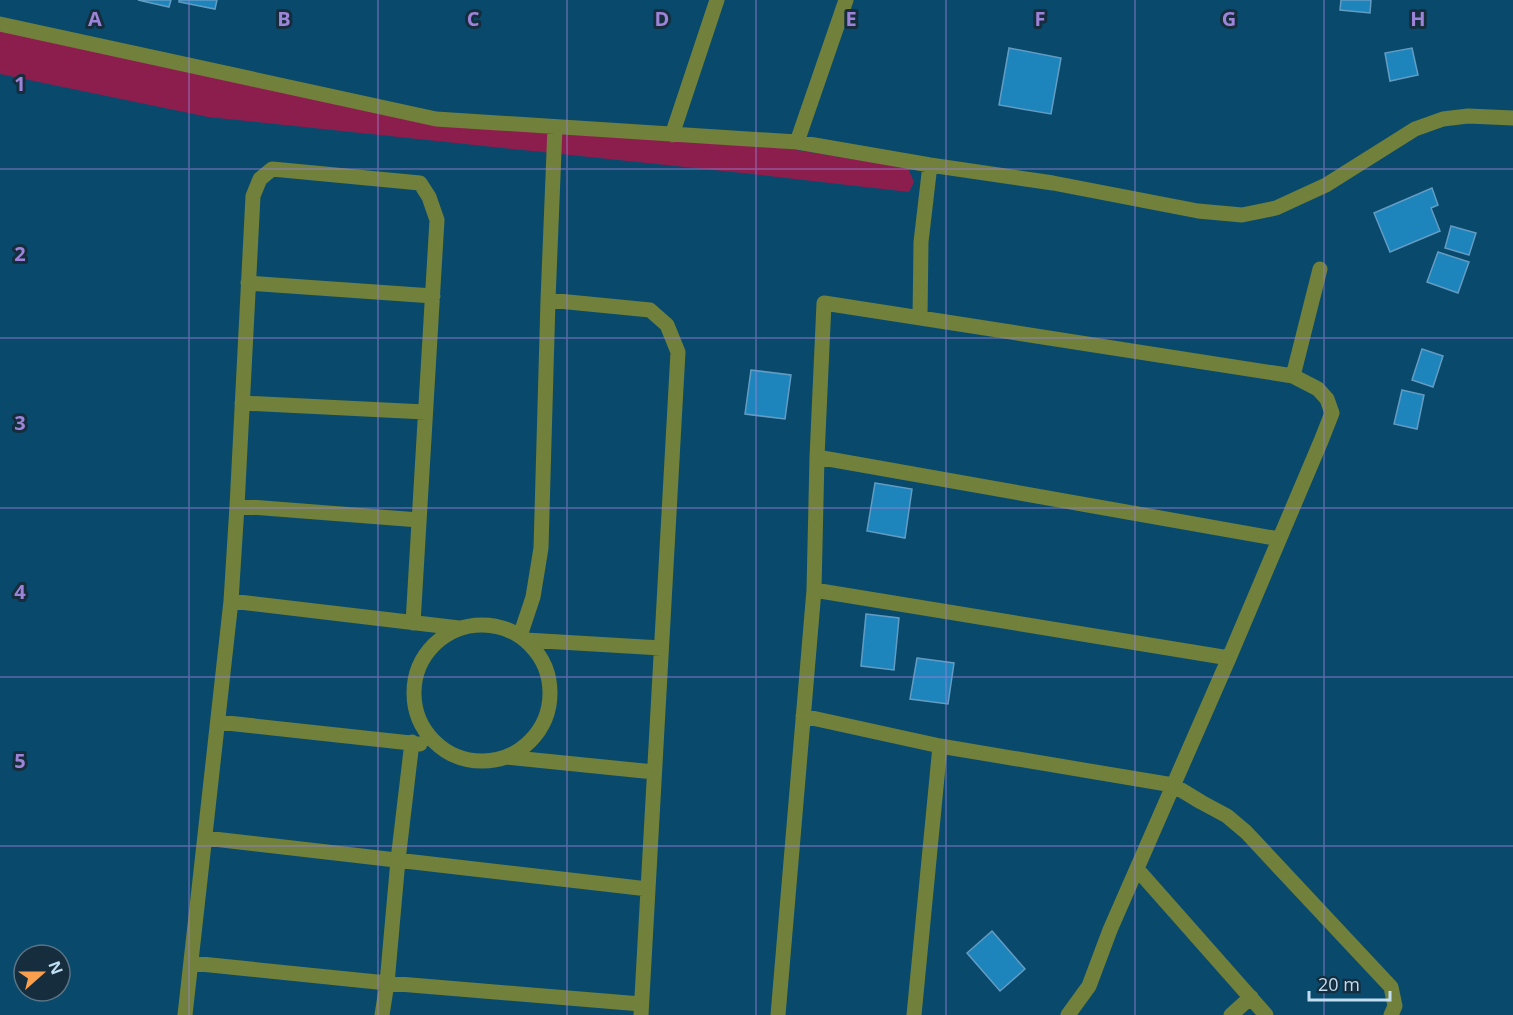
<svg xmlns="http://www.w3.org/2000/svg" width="1513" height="1015" font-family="'Open Sans',sans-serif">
	<rect width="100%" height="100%" fill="#09496b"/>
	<path fill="#8c1e4e" d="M 0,24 L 436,119 L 753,143 L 908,168 L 914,182 L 909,192 L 752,174 L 208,117 L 0,74 Z"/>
	<path fill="#1e84bc" stroke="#639cc3" stroke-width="1.5" d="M 138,0 L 171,0 L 169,7 Z
		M 179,0 L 217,0 L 215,9 L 179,2 Z
		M 1341,0 L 1371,0 L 1370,13 L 1340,10 Z
		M 1009,48 L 1061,58 L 1051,114 L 999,105 Z
		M 1412,48 L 1418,75 L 1390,81 L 1385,53 Z
		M 1432,188 L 1438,205 L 1431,208 L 1440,231 L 1390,252 L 1374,213 Z
		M 1451,226 L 1476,233 L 1469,255 L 1445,248 Z
		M 1438,252 L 1469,262 L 1458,293 L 1427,282 Z
		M 1422,349 L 1443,356 L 1433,387 L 1412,380 Z
		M 751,370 L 791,375 L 785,419 L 745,414 Z
		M 1402,390 L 1424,395 L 1417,429 L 1394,424 Z
		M 875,483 L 912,489 L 905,538 L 867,531 Z
		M 866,614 L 899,618 L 894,670 L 861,666 Z
		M 917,658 L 954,663 L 948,704 L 910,699 Z
		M 992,931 L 1025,969 L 1000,991 L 967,953 Z"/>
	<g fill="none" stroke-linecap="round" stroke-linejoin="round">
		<path stroke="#71803a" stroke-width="15" d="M 0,24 L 436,119 L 797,142 L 930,165 L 1053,183 L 1198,211 L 1242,215 L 1276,208 L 1326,185 L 1415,129 L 1443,119 L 1468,116 L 1513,118
			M 672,135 L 717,0
			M 797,142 L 846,0
			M 248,283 L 433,296
			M 548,300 L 650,310 L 667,325 L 678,352 L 641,1015
			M 920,318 L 921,242 L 930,165
			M 1293,376 L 1320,269
			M 242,403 L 425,412
			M 817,457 L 1279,539
			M 237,506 L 419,520
			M 814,590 L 1229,658
			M 231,601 L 237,506 L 253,196 L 260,179 L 272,169 L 420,183 L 429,197 L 437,220 L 413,623
			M414 693a68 68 0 1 1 136 0a68 68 0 1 1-136 0Z
			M 520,636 L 533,597 L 541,548 L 548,300 L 555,127
			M 526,640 L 661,648
			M 803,716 L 940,746 L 1173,785 L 1201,802 L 1227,816 L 1246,832 L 1391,987 L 1395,1006 L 1391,1015
			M 218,722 L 420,744
			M 506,757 L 654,772
			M 205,838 L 648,889
			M 1137,869 L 1266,1015
			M 191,963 L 387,983 L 641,1004
			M 185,1015 L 231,601 L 459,628
			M 382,1015 L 387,983 L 398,860 L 412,742
			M 778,1015 L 814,590 L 817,457 L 824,303 L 1293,376 L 1318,389 L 1327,399 L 1332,413 L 1321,441 L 1229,658 L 1110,930 L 1089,986 L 1068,1015
			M 914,1015 L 940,746
			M 1231,1015 L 1251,997"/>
	</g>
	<path fill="none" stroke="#9e84d8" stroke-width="1.5" stroke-opacity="0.55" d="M 189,0 L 189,1015M 378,0 L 378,1015M 567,0 L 567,1015M 756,0 L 756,1015M 946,0 L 946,1015M 1135,0 L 1135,1015M 1324,0 L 1324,1015M 0,169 L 1513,169M 0,338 L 1513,338M 0,508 L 1513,508M 0,677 L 1513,677M 0,846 L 1513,846"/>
	<g font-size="20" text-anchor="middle" font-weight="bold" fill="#9e84d8" stroke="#152d3d" stroke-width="6" stroke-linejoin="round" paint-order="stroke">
		<text x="95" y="26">A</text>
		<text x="284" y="26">B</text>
		<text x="473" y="26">C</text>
		<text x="662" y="26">D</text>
		<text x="851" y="26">E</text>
		<text x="1040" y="26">F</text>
		<text x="1229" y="26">G</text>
		<text x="1418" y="26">H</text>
		<text x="20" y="91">1</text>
		<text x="20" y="261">2</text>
		<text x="20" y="430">3</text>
		<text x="20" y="599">4</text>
		<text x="20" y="768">5</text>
	</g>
	<g transform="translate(42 973) rotate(69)"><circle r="28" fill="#152d3d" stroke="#5a7385" stroke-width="1.5"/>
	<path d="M0-4.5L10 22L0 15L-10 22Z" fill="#fa9f4e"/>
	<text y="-9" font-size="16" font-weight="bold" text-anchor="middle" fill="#c1ddf2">N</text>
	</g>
	<path d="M1309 991v9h81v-9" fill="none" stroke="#c1ddf2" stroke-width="3"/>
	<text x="1318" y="991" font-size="18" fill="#c1ddf2" stroke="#152d3d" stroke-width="4.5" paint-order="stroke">20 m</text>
</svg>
